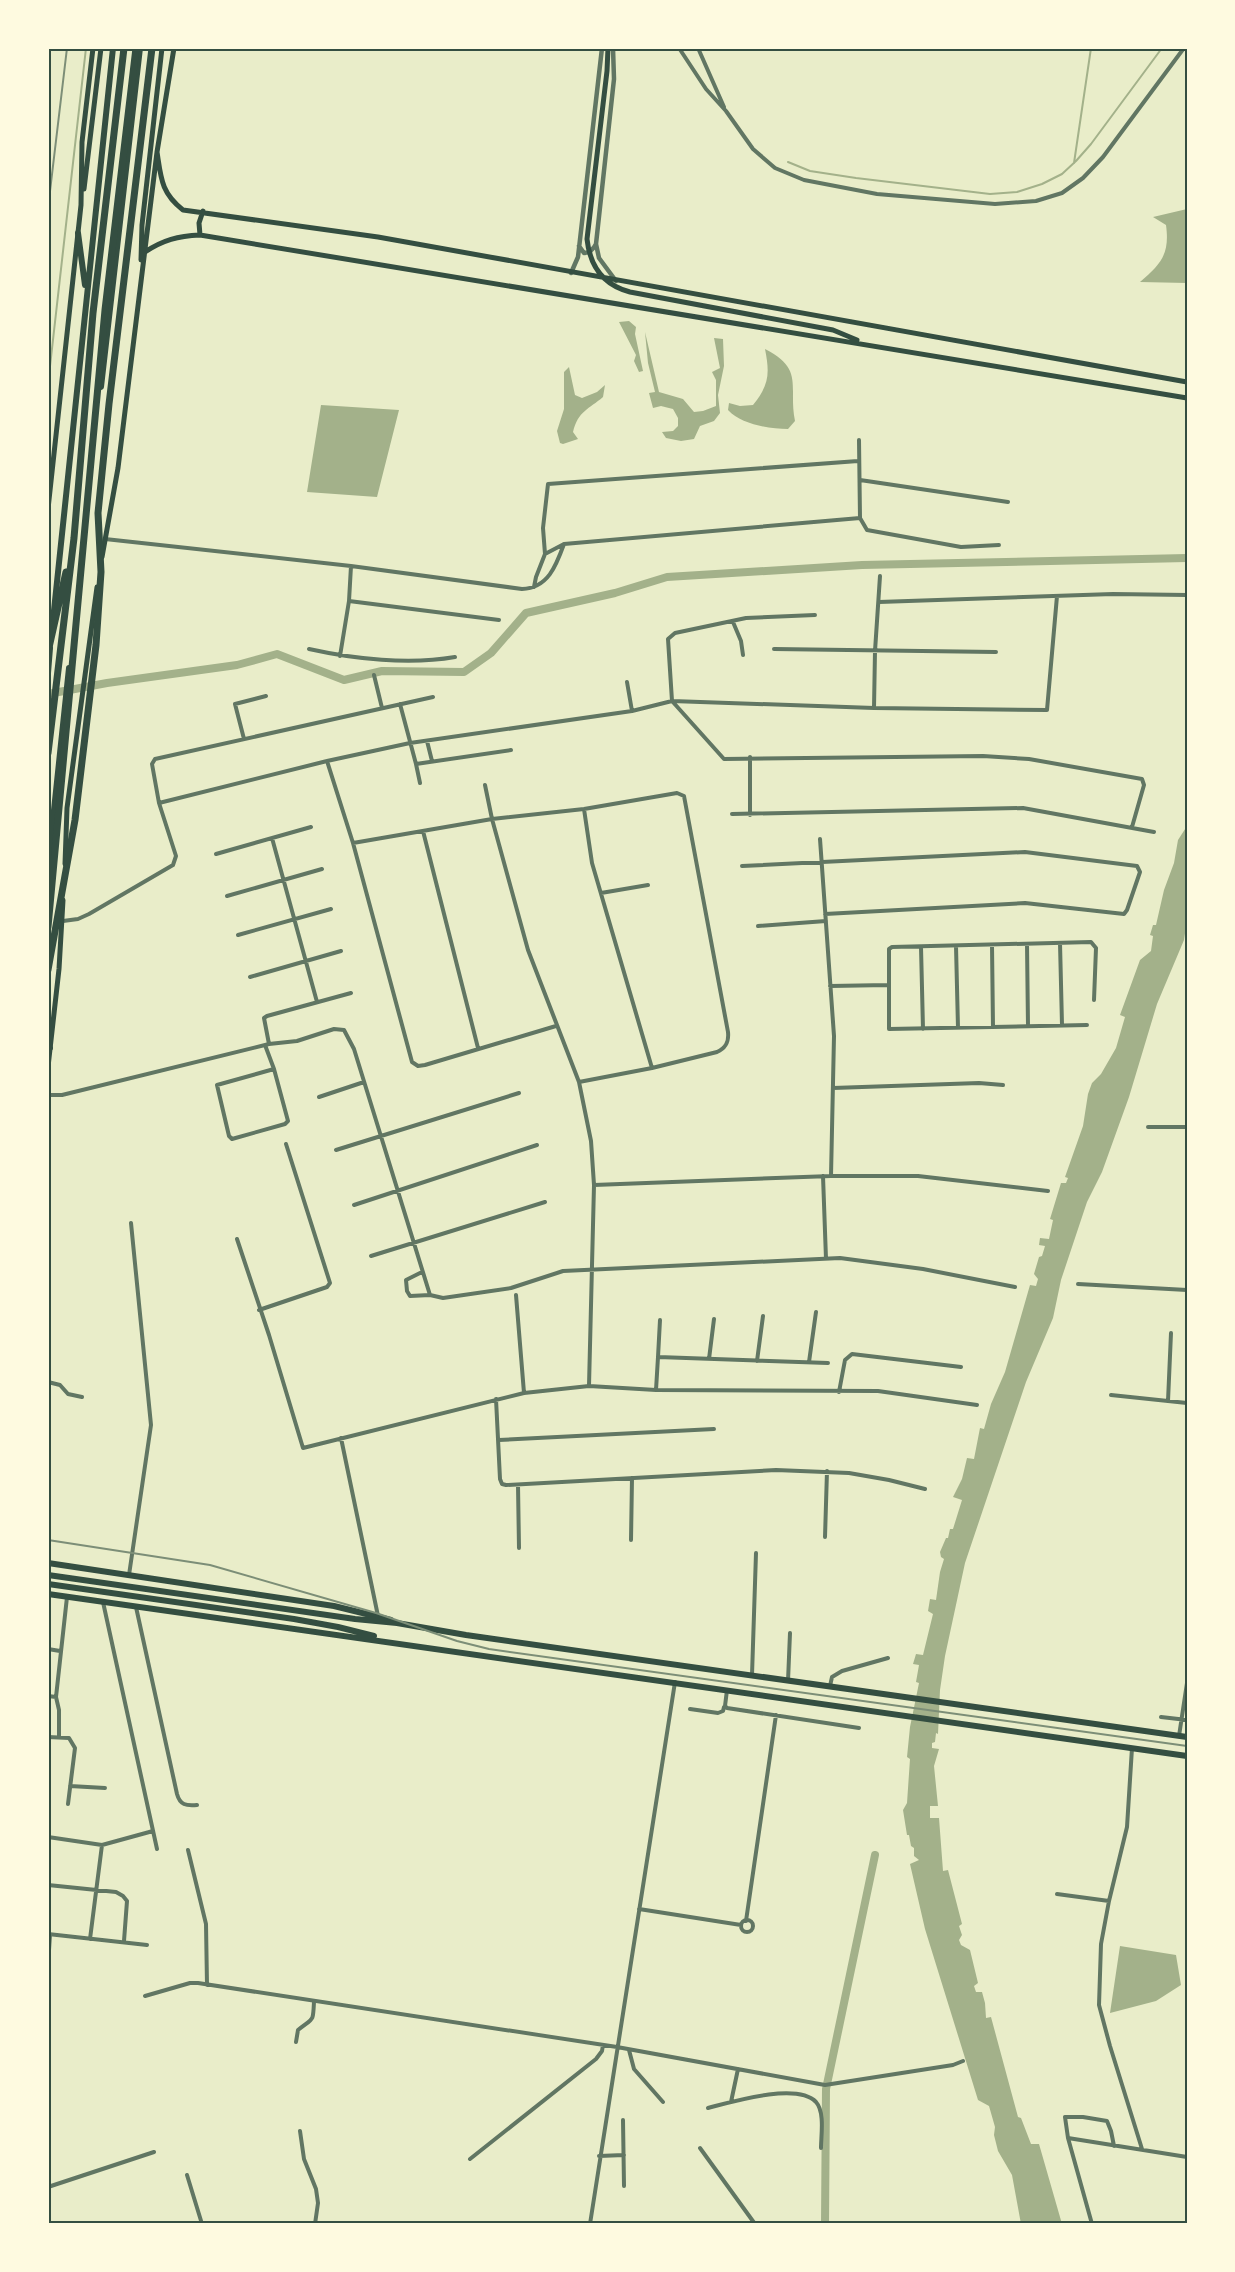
<svg xmlns="http://www.w3.org/2000/svg" width="1235" height="2272" font-family="Mulish,sans-serif">
	<rect width="100%" height="100%" fill="#e9edc9"/>
	<path fill="#a3b18a" d="M 1187,209 L 1187,283 L 1140,282 C 1161,264 1170,254 1166,225 L 1153,217 Z
		M 629,321 L 636,327 L 635,334 L 643,371 L 639,372 L 634,361 L 636,355 L 619,322 Z
		M 645,332 L 659,392 L 683,399 L 694,412 L 703,411 L 716,406 L 716,380 L 712,372 L 720,368 L 714,338 L 723,339 L 724,366 L 718,395 L 720,413 L 714,421 L 700,426 L 694,439 L 681,441 L 666,438 L 662,432 L 673,431 L 678,426 L 678,418 L 673,409 L 661,406 L 653,408 L 649,393 L 655,392 L 648,363 Z
		M 765,349 C 805,369 788,387 795,421 L 788,429 C 768,429 741,424 728,410 L 729,403 L 740,406 L 753,405 C 769,385 770,374 765,349 Z
		M 569,367 L 575,395 L 582,398 L 597,392 L 605,385 L 603,397 C 589,409 578,411 573,432 L 578,439 L 563,444 L 560,443 L 557,431 L 564,409 L 564,372 Z
		M 321,405 L 399,410 L 377,497 L 307,492 Z
		M 1187,826 L 1187,920 L 1184,940 L 1157,1004 L 1129,1097 L 1102,1172 L 1087,1202 L 1061,1280 L 1053,1318 L 1026,1382 L 965,1563 L 945,1656 L 940,1690 L 938,1734 L 936,1733 L 935,1742 L 932,1743 L 932,1748 L 939,1749 L 934,1766 L 938,1806 L 930,1806 L 930,1818 L 939,1818 L 943,1871 L 948,1870 L 962,1924 L 959,1926 L 962,1935 L 959,1940 L 961,1945 L 970,1950 L 978,1983 L 974,1986 L 976,1992 L 982,1992 L 985,2003 L 986,2018 L 991,2017 L 1018,2117 L 1021,2118 L 1031,2144 L 1039,2144 L 1062,2224 L 1021,2224 L 1012,2175 L 998,2151 L 994,2135 L 995,2127 L 989,2106 L 978,2100 L 925,1929 L 910,1864 L 919,1860 L 914,1856 L 914,1848 L 911,1846 L 909,1835 L 907,1835 L 903,1810 L 907,1803 L 910,1759 L 907,1757 L 910,1727 L 919,1683 L 916,1682 L 919,1665 L 913,1664 L 916,1654 L 923,1655 L 933,1614 L 928,1611 L 930,1599 L 936,1600 L 940,1572 L 944,1559 L 941,1557 L 940,1552 L 946,1538 L 948,1538 L 950,1529 L 953,1529 L 962,1500 L 953,1497 L 962,1479 L 967,1458 L 974,1459 L 980,1428 L 984,1429 L 991,1404 L 1005,1372 L 1030,1285 L 1036,1286 L 1038,1279 L 1034,1274 L 1039,1257 L 1042,1256 L 1045,1246 L 1039,1245 L 1040,1238 L 1049,1239 L 1053,1220 L 1050,1219 L 1061,1183 L 1066,1183 L 1068,1178 L 1065,1177 L 1083,1126 L 1088,1094 L 1092,1083 L 1101,1074 L 1116,1048 L 1125,1017 L 1120,1015 L 1140,960 L 1151,951 L 1153,936 L 1150,935 L 1153,925 L 1156,925 L 1164,890 L 1174,863 L 1178,840 Z
		M 1120,1946 L 1176,1955 L 1181,1985 L 1156,2001 L 1110,2013 Z"/>
	<g fill="none" stroke-linecap="round" stroke-linejoin="round">
		<path stroke="#a3b18a" stroke-width="2" d="M 788,162 L 810,171 L 856,178 L 990,194 L 1017,192 L 1042,184 L 1062,174 L 1076,161 L 1091,144 L 1162,48
			M 1074,163 L 1091,48
			M 48,384 L 86,48"/>
		<path stroke="#a3b18a" stroke-width="8" d="M 48,694 L 107,683 L 237,665 L 277,654 L 344,680 L 382,671 L 464,672 L 491,653 L 526,613 L 615,593 L 667,577 L 862,565 L 1187,558
			M 825,2224 L 826,2089 L 875,1855"/>
		<path stroke="#617663" stroke-width="4" d="M 679,48 L 706,89 L 726,111 L 753,149 L 775,168 L 804,180 L 877,194 L 995,204 L 1036,201 L 1062,193 L 1083,178 L 1103,157 L 1184,48
			M 698,48 L 724,107
			M 859,440 L 860,518 L 867,530 L 961,547 L 999,545
			M 860,480 L 1008,502
			M 105,539 L 351,566 L 522,589 C 548,588 556,566 564,544
			M 545,554 L 543,528 L 548,484 L 858,461
			M 534,587 L 536,577 L 545,554 L 564,544 L 860,518
			M 349,601 L 499,620
			M 879,602 L 1113,594 L 1187,595
			M 815,615 L 746,618 L 675,633 L 668,639 L 672,701 L 724,759 L 983,756 L 1029,759 L 1142,779 L 1144,785 L 1132,827
			M 733,622 L 741,641 L 743,655
			M 309,649 C 354,659 409,665 455,657
			M 774,649 L 996,652
			M 340,656 L 349,601 L 351,566
			M 374,675 L 382,708
			M 627,682 L 632,711
			M 400,704 L 416,764 L 511,750
			M 874,708 L 875,651 L 880,576
			M 244,739 L 235,704 L 266,696
			M 427,741 L 432,761
			M 327,761 L 353,843 L 412,1062 L 418,1066 L 425,1065 L 556,1026
			M 416,764 L 420,783
			M 485,785 L 492,819 L 528,950 L 579,1082 L 591,1141 L 594,1185 L 589,1386
			M 159,803 L 152,764 L 155,759 L 433,697
			M 584,809 L 592,863 L 652,1068
			M 732,814 L 1023,808 L 1154,832
			M 750,815 L 750,757
			M 423,831 L 478,1048
			M 272,838 L 317,1002
			M 820,839 L 834,1036 L 831,1176
			M 353,843 L 492,819 L 584,809 L 677,793 L 684,796 L 728,1032 C 729,1042 726,1048 717,1052 L 652,1068 L 579,1082
			M 216,854 L 311,827
			M 742,866 L 1025,852 L 1137,866 L 1140,872 L 1127,910 L 1124,914 L 1025,903 L 825,914
			M 601,893 L 648,885
			M 227,896 L 322,869
			M 63,921 L 78,919 L 89,914 L 173,865 L 176,856 L 159,803 L 327,761 L 410,743 L 632,711 L 672,701 L 874,708 L 1047,710 L 1057,596
			M 758,926 L 826,921
			M 238,935 L 331,909
			M 1060,943 L 1062,1025
			M 1027,944 L 1028,1026
			M 992,945 L 993,1027
			M 956,946 L 958,1028
			M 921,947 L 923,1029
			M 250,977 L 341,951
			M 830,986 L 888,985
			M 1087,1025 L 889,1029 L 889,949 L 892,947 L 1091,942 L 1096,948 L 1094,1000
			M 269,1044 L 264,1018 L 267,1016 L 351,993
			M 265,1045 L 274,1069
			M 274,1069 L 288,1121 L 285,1124 L 232,1139 L 229,1136 L 217,1085 Z
			M 833,1088 L 979,1083 L 1003,1085
			M 48,1095 L 62,1095 L 269,1044 L 297,1041 L 334,1029 L 344,1030 L 354,1049 L 430,1295 L 443,1298 L 511,1288 L 563,1271 L 840,1258 L 923,1269 L 1015,1287
			M 319,1097 L 364,1082
			M 1148,1127 L 1187,1127
			M 336,1150 L 519,1093
			M 823,1176 L 826,1259
			M 594,1185 L 831,1176 L 918,1176 L 1048,1191
			M 354,1205 L 537,1145
			M 237,1239 L 269,1335 L 303,1448 L 524,1393 L 589,1386 L 656,1390 L 878,1391 L 977,1405
			M 371,1256 L 545,1202
			M 422,1272 L 406,1280 L 407,1291 L 410,1296 L 430,1295
			M 1078,1284 L 1187,1290
			M 516,1295 L 524,1393
			M 259,1310 L 327,1287 L 330,1283 L 286,1144
			M 658,1357 L 660,1320
			M 709,1359 L 714,1319
			M 757,1361 L 763,1316
			M 809,1362 L 816,1312
			M 48,1382 L 60,1385 L 68,1394 L 82,1397
			M 656,1390 L 658,1357 L 828,1363
			M 839,1392 L 845,1360 L 852,1354 L 961,1367
			M 1111,1395 L 1187,1403
			M 496,1399 L 500,1479 L 502,1484 L 506,1485 L 776,1470 L 849,1473 L 889,1480 L 925,1489
			M 1168,1401 L 1171,1333
			M 341,1438 L 378,1616
			M 499,1440 L 714,1429
			M 518,1485 L 519,1548
			M 825,1537 L 827,1471
			M 631,1540 L 632,1478
			M 129,1575 L 151,1425 L 131,1223
			M 103,1602 L 157,1849
			M 136,1607 L 177,1794 C 180,1805 186,1806 197,1805
			M 48,1649 L 60,1651
			M 752,1675 L 756,1553
			M 788,1681 L 790,1633
			M 830,1686 L 832,1677 L 842,1671 L 888,1658
			M 727,1690 L 725,1706 L 727,1708 L 859,1728
			M 48,1696 L 56,1697 L 59,1710 L 59,1737
			M 56,1697 L 67,1597
			M 690,1709 L 718,1713 L 723,1711 L 724,1707
			M 1161,1717 L 1187,1720
			M 1179,1736 L 1187,1683
			M 48,1737 L 69,1738 L 75,1748 L 68,1804
			M 1132,1748 L 1127,1827 L 1109,1901 L 1101,1944 L 1099,2005 L 1110,2046 L 1142,2149
			M 70,1786 L 105,1788
			M 48,1837 L 102,1845 L 153,1831
			M 188,1850 L 206,1924 L 207,1985
			M 48,1885 L 116,1892 L 123,1896 L 127,1901 L 124,1941
			M 1057,1894 L 1109,1901
			M 639,1909 L 741,1925
			M741 1926a6 6 0 1 1 12 0a6 6 0 1 1-12 0Z
			M 746,1921 L 776,1715
			M 48,1934 L 147,1945
			M 90,1939 L 102,1845
			M 48,1965 L 50,1935
			M 145,1996 L 190,1983 L 198,1983 L 617,2047 L 825,2085 L 953,2065 L 963,2061
			M 296,2042 L 298,2030 C 314,2017 313,2023 314,2001
			M 629,2050 L 634,2069 L 663,2102
			M 731,2102 L 738,2069
			M 708,2108 C 731,2102 797,2082 816,2102 C 825,2112 821,2136 821,2148
			M 623,2120 L 624,2186
			M 300,2131 L 304,2159 L 316,2189 L 318,2203 L 315,2224
			M 1068,2138 L 1187,2157
			M 700,2148 L 755,2224
			M 599,2156 L 624,2155
			M 470,2159 L 596,2059 L 602,2051 L 603,2045
			M 187,2175 L 202,2224
			M 48,2187 L 154,2152
			M 590,2224 L 675,1682
			M 1092,2224 L 1068,2138 L 1065,2117 L 1083,2117 L 1107,2121 L 1111,2131 L 1114,2146"/>
		<path stroke="#617663" stroke-width="4.5" d="M 613,48 L 614,79 L 596,244 L 599,258 L 616,281
			M 579,246 L 584,253 C 590,253 593,250 596,244
			M 571,273 L 578,257 L 602,48"/>
		<path stroke="#344e41" stroke-width="5" d="M 608,48 L 607,71 L 587,239 C 590,267 603,285 630,292 L 833,330 L 857,340
			M 48,54 L 49,48
			M 157,152 C 161,178 161,193 183,210 L 378,237 L 1187,382
			M 84,189 L 101,48
			M 200,235 L 199,223 L 203,211
			M 145,252 C 163,240 178,236 200,235 L 1187,398
			M 141,260 L 142,225 L 162,48
			M 48,509 L 81,205 L 82,142 L 93,48
			M 102,557 L 118,468 L 157,152 L 174,48
			M 65,864 L 67,808 L 97,587
			M 48,1067 L 59,969 L 63,900"/>
		<path stroke="#344e41" stroke-width="6" d="M 48,1563 L 334,1606 L 391,1620
			M 48,1575 L 355,1619 L 397,1623 L 466,1635 L 1187,1737
			M 48,1584 L 294,1619 L 338,1627 L 374,1636
			M 48,1594 L 1187,1756"/>
		<path stroke="#344e41" stroke-width="6" d="M 78,233 L 85,285
			M 101,387 L 140,48
			M 53,620 L 113,48
			M 48,673 L 50,648
			M 48,867 L 69,668
			M 48,1042 L 50,1048"/>
		<path stroke="#344e41" stroke-width="7" d="M 48,652 L 66,572
			M 48,753 L 74,538 L 93,313 L 124,48
			M 48,927 L 105,310 L 136,48
			M 48,970 L 75,820 L 96,645 L 101,572 L 98,513 L 109,404 L 152,48"/>
		<path stroke="#7c8e77" stroke-width="2" d="M 48,208 L 67,48
			M 48,1540 L 210,1565 L 376,1613 L 457,1641 L 489,1649 L 1187,1746"/>
	</g>
	<rect width="1235" height="2272" fill="none" stroke="#fefae0" stroke-width="99"/>
	<rect x="50" y="50" width="1136" height="2172" fill="none" stroke="#344e41" stroke-width="2"/>
</svg>
